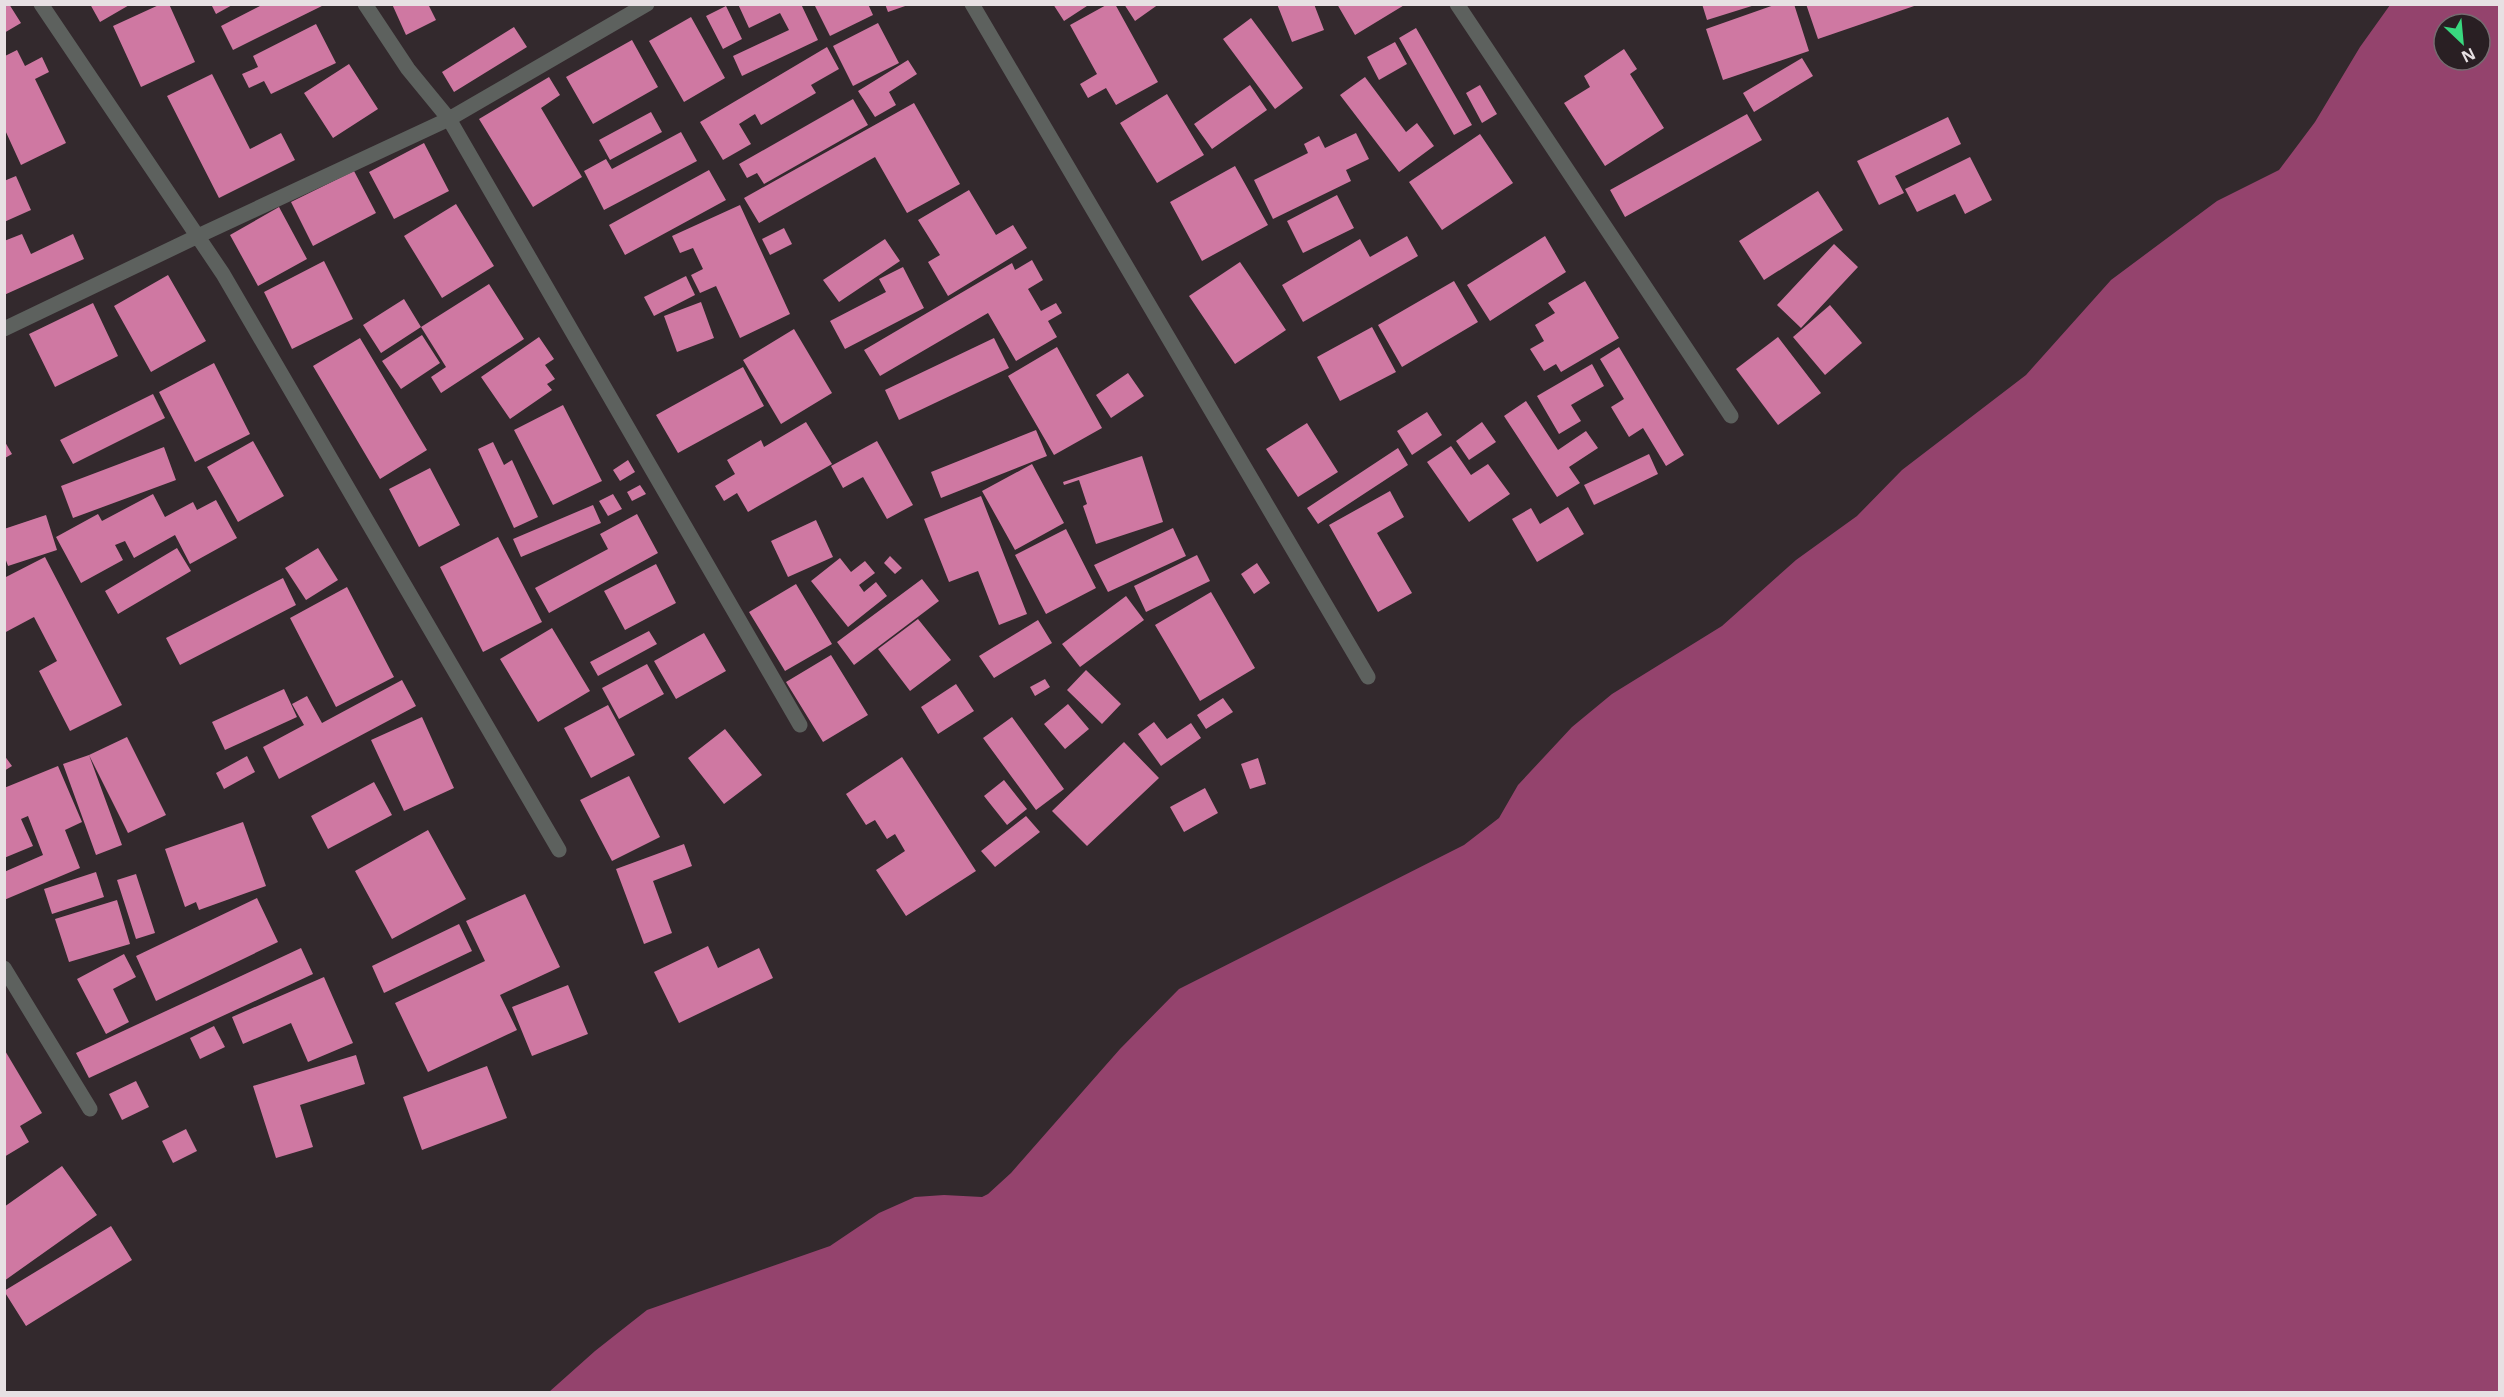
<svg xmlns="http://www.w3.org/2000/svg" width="2504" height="1397" font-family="'Open Sans',sans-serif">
	<rect width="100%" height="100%" fill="#33292d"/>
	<path fill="#94436d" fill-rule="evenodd" d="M 2390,5 L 2499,5 L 2499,1392 L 549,1392 L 595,1351 L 647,1310 L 830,1246 L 879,1213 L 915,1197 L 944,1195 L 982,1197 L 988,1194 L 1011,1173 L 1120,1049 L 1179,989 L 1464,845 L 1499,818 L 1518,785 L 1572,727 L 1612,694 L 1722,626 L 1796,560 L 1857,516 L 1902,470 L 2026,375 L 2111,280 L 2217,201 L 2279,170 L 2315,122 L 2360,47 ZM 2444,24 L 2480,24 L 2480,60 L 2444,60 Z"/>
	<path fill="#cf78a2" d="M 4,4 L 9,4 L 21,23 L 4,33 Z
		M 90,4 L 131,4 L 100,22 Z
		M 161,4 L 169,4 L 195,62 L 141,87 L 113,26 Z
		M 211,4 L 234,4 L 216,14 Z
		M 264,4 L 326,4 L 233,50 L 221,26 Z
		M 392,4 L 428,4 L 436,20 L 406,35 Z
		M 738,4 L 801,4 L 818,40 L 742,76 L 733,56 L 789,30 L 780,13 L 749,28 Z
		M 814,4 L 868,4 L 873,15 L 830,36 Z
		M 885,4 L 908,4 L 908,5 L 888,12 Z
		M 1053,4 L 1090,4 L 1064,21 Z
		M 1108,4 L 1115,4 L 1158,82 L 1116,105 L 1106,88 L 1088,98 L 1080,84 L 1097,74 L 1070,25 Z
		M 1124,4 L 1159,4 L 1135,21 Z
		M 1277,4 L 1314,4 L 1324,30 L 1292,42 Z
		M 1337,4 L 1406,4 L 1355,35 Z
		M 1702,4 L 1755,4 L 1755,5 L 1707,20 Z
		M 1777,4 L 1794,4 L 1809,51 L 1723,80 L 1706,29 Z
		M 1806,4 L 1917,4 L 1917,5 L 1818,39 Z
		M 726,6 L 742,39 L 723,49 L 706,16 Z
		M 691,17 L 725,78 L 684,102 L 649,41 Z
		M 1251,18 L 1303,88 L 1275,109 L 1223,39 Z
		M 878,23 L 899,63 L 853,86 L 833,46 Z
		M 316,24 L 336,63 L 271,94 L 264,81 L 249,88 L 242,74 L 258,67 L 253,56 Z
		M 514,27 L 527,47 L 454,92 L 442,72 Z
		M 1416,28 L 1472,125 L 1454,135 L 1399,38 Z
		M 632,40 L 658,87 L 593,124 L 566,77 Z
		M 1395,42 L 1407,64 L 1379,80 L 1367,57 Z
		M 827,47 L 839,69 L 811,85 L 816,93 L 761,125 L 755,114 L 739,124 L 751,144 L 723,160 L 700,122 Z
		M 1624,49 L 1637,69 L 1630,74 L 1664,128 L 1605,166 L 1564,103 L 1590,87 L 1584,76 Z
		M 17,50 L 25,66 L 42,57 L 49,72 L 35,79 L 66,143 L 21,165 L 5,130 L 5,56 Z
		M 1802,58 L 1813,76 L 1754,112 L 1743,93 Z
		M 908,60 L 917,74 L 889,92 L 896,105 L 875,117 L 858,91 Z
		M 349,64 L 378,109 L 333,138 L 304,93 Z
		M 212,74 L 250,149 L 281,133 L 295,160 L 219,198 L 167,96 Z
		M 549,77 L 560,95 L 541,108 L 582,177 L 533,207 L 479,119 Z
		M 1365,77 L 1406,132 L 1417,123 L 1434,146 L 1399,172 L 1340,95 Z
		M 1250,85 L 1267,110 L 1212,149 L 1194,124 Z
		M 1480,85 L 1497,114 L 1482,123 L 1466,93 Z
		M 1167,94 L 1204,155 L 1157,183 L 1120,123 Z
		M 853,99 L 868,125 L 764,184 L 757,173 L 747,178 L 739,164 Z
		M 914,103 L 960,184 L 907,213 L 875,157 L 759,223 L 744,198 Z
		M 651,112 L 662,132 L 610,160 L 599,140 Z
		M 1747,114 L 1762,140 L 1625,217 L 1610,190 Z
		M 1948,117 L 1961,144 L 1895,176 L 1904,193 L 1879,205 L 1857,161 Z
		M 681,132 L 697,161 L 604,210 L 584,171 L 606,159 L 612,169 Z
		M 1356,133 L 1369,159 L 1346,170 L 1351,181 L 1273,219 L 1254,180 L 1308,153 L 1304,144 L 1319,136 L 1325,148 Z
		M 1480,134 L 1513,183 L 1442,230 L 1409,182 Z
		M 424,143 L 449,191 L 394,219 L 369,172 Z
		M 1970,157 L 1992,200 L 1965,214 L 1955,194 L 1917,212 L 1905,189 Z
		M 1235,166 L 1268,225 L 1202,261 L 1170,202 Z
		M 709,170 L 726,200 L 625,255 L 609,225 Z
		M 354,171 L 376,213 L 313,246 L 291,202 Z
		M 16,176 L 31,210 L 4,222 L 4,181 Z
		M 969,190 L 996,235 L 1013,225 L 1027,248 L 948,296 L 928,262 L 940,255 L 918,220 Z
		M 1818,191 L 1843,230 L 1764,280 L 1739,241 Z
		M 1337,195 L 1354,228 L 1303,253 L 1287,221 Z
		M 456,204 L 494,266 L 442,298 L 404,236 Z
		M 740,205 L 790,314 L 740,338 L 716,286 L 700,293 L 691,275 L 703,269 L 693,248 L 680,253 L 672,236 Z
		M 279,207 L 307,259 L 258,286 L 230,235 Z
		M 784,228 L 792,244 L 770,255 L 762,239 Z
		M 22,234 L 31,254 L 73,234 L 84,259 L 4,295 L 4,241 Z
		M 1407,236 L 1418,256 L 1303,322 L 1282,285 L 1360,239 L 1370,257 Z
		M 1545,236 L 1566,272 L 1490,321 L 1467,285 Z
		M 885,239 L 900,261 L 839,302 L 823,280 Z
		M 1834,244 L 1858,267 L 1801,328 L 1777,305 Z
		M 1032,260 L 1043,280 L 1028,289 L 1041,311 L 1056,303 L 1062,313 L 1048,321 L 1057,337 L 1016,361 L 988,313 L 880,376 L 864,350 L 1012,263 L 1015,270 Z
		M 324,261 L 353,319 L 292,349 L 264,292 Z
		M 1240,262 L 1286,330 L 1235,364 L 1189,296 Z
		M 903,267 L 924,308 L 845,349 L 830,321 L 886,292 L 879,279 Z
		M 168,275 L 206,341 L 151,372 L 114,306 Z
		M 686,276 L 695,295 L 654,316 L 644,297 Z
		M 1454,281 L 1478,322 L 1402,367 L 1378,325 Z
		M 1585,281 L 1619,338 L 1561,372 L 1556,364 L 1544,371 L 1530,349 L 1544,341 L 1535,325 L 1555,313 L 1548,303 Z
		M 489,284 L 524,339 L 441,393 L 431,377 L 446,367 L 421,327 Z
		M 404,299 L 421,327 L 381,353 L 363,325 Z
		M 701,302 L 714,338 L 677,352 L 664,316 Z
		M 93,303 L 118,356 L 55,387 L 29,334 Z
		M 1830,305 L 1862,343 L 1825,375 L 1793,337 Z
		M 1372,327 L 1396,372 L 1340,401 L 1317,357 Z
		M 794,329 L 832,393 L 781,424 L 743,360 Z
		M 422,335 L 440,363 L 401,389 L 382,361 Z
		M 539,337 L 554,359 L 545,365 L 555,379 L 547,384 L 552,390 L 510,419 L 481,377 Z
		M 1778,337 L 1821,393 L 1778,425 L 1736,369 Z
		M 360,338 L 427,450 L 380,479 L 313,366 Z
		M 994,338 L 1009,368 L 899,420 L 885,390 Z
		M 1057,347 L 1102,428 L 1054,455 L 1008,376 Z
		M 1619,347 L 1684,455 L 1666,466 L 1643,428 L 1629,437 L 1611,407 L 1624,399 L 1600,359 Z
		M 214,363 L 250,434 L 195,462 L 159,392 Z
		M 1592,364 L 1604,386 L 1571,405 L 1581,421 L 1559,434 L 1537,396 Z
		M 743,367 L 764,406 L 678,453 L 656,415 Z
		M 1128,373 L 1144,396 L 1111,418 L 1096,395 Z
		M 153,394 L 165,418 L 73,464 L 60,440 Z
		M 1526,401 L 1558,450 L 1586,431 L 1598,448 L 1569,467 L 1580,483 L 1557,497 L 1504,416 Z
		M 563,405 L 602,481 L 553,505 L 514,430 Z
		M 1427,412 L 1442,435 L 1412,455 L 1397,431 Z
		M 806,422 L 832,464 L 748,512 L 737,493 L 724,501 L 715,486 L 735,474 L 727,460 L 761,440 L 764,447 Z
		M 1482,422 L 1496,442 L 1469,460 L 1456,441 Z
		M 1307,423 L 1338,472 L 1298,497 L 1266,449 Z
		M 1036,430 L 1047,456 L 941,498 L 931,472 Z
		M 253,441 L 284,496 L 238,522 L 207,467 Z
		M 877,441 L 913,505 L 887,519 L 863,477 L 843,488 L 831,466 Z
		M 5,442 L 12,454 L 5,458 Z
		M 493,442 L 504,465 L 512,460 L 538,517 L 514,528 L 478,449 Z
		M 1451,446 L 1471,475 L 1488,464 L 1510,494 L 1469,522 L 1427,462 Z
		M 164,447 L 176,480 L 73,518 L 61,486 Z
		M 1398,448 L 1408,465 L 1318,524 L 1307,508 Z
		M 1649,454 L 1658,474 L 1594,505 L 1584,485 Z
		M 1142,456 L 1163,522 L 1096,544 L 1083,506 L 1087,504 L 1079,480 L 1064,485 L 1063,482 Z
		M 628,460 L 635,472 L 620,481 L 613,470 Z
		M 1032,464 L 1064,523 L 1015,550 L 982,491 Z
		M 430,468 L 460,525 L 419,547 L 389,489 Z
		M 640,485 L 646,494 L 632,501 L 627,492 Z
		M 1390,491 L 1404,517 L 1377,533 L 1412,593 L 1378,612 L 1329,525 Z
		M 153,494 L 165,517 L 193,502 L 197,510 L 216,500 L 237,538 L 190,564 L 175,535 L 134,558 L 125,541 L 115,545 L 123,560 L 81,583 L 56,537 L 98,514 L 102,521 Z
		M 613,494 L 622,509 L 608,516 L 599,501 Z
		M 981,496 L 1027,614 L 999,625 L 978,571 L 949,582 L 924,519 Z
		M 593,505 L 601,523 L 521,557 L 513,539 Z
		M 1568,507 L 1584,534 L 1537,562 L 1512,519 L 1531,508 L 1540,524 Z
		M 637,514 L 658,553 L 549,613 L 535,588 L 608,549 L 600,534 Z
		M 46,515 L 57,550 L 8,566 L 4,555 L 4,529 Z
		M 816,520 L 833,557 L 788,577 L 771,541 Z
		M 1173,528 L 1186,556 L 1108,592 L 1094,565 Z
		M 1066,529 L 1096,588 L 1046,614 L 1015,555 Z
		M 498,537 L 542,622 L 483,652 L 440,567 Z
		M 177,548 L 191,571 L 118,614 L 105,591 Z
		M 318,548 L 338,580 L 306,600 L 285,568 Z
		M 1197,555 L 1210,581 L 1146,612 L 1134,586 Z
		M 890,556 L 902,568 L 895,574 L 884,563 Z
		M 45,557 L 122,705 L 70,731 L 39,671 L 57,661 L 34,617 L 4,633 L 4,578 Z
		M 840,558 L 851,572 L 865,561 L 875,573 L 859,585 L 864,592 L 876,582 L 887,596 L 848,627 L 811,581 Z
		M 1257,563 L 1270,583 L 1254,594 L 1241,574 Z
		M 656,564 L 676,603 L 625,630 L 604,591 Z
		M 283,578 L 296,605 L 180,665 L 166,638 Z
		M 922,579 L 939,601 L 854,665 L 837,642 Z
		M 796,584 L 832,644 L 785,671 L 749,612 Z
		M 347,587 L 394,677 L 336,707 L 290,618 Z
		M 1211,592 L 1255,668 L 1200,701 L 1155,625 Z
		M 1126,596 L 1144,620 L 1080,667 L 1062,644 Z
		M 918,619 L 951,660 L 910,691 L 878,649 Z
		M 1038,620 L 1052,643 L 994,678 L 979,656 Z
		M 552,628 L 590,691 L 538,722 L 500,659 Z
		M 649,631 L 657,644 L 598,676 L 590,662 Z
		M 704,633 L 726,671 L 676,699 L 654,661 Z
		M 831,655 L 868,715 L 823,742 L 786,682 Z
		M 647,664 L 664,694 L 619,719 L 602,688 Z
		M 1086,670 L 1121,704 L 1102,724 L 1067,690 Z
		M 1045,679 L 1050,687 L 1035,696 L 1030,687 Z
		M 402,680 L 416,706 L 279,779 L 263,747 L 304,725 L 292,704 L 307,696 L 322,723 Z
		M 956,684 L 974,711 L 938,734 L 921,707 Z
		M 284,689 L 297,717 L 225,750 L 212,722 Z
		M 1223,698 L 1233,712 L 1206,729 L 1197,715 Z
		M 1068,704 L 1089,729 L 1065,749 L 1044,724 Z
		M 608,705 L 635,755 L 591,778 L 564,728 Z
		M 422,717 L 454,788 L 404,811 L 371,740 Z
		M 1012,717 L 1064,789 L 1036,810 L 983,738 Z
		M 1154,722 L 1167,739 L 1191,723 L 1201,738 L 1161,766 L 1138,734 Z
		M 725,729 L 762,775 L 724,804 L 688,758 Z
		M 127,737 L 166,815 L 128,833 L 89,755 Z
		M 1124,742 L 1159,778 L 1087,846 L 1052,811 Z
		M 4,755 L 12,766 L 4,771 Z
		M 89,755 L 122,845 L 96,855 L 63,764 Z
		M 247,756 L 255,772 L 224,789 L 216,773 Z
		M 902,757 L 976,871 L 906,916 L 876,870 L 905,851 L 895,834 L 887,839 L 875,820 L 866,825 L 846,794 Z
		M 1258,758 L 1266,784 L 1250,789 L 1241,764 Z
		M 58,766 L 82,822 L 65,830 L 80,868 L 4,900 L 4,872 L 43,855 L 28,816 L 21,819 L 33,846 L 4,858 L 4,788 Z
		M 629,776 L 660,837 L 612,861 L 580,800 Z
		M 1004,780 L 1027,809 L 1007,825 L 984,796 Z
		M 374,782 L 392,815 L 328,849 L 311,816 Z
		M 1205,788 L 1218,813 L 1184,832 L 1170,807 Z
		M 1026,816 L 1040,832 L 995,867 L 981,851 Z
		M 243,822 L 266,886 L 199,910 L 196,902 L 185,907 L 165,849 Z
		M 428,830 L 466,899 L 392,939 L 355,871 Z
		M 684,844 L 692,866 L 653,881 L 672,933 L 644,944 L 616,869 Z
		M 96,872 L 104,897 L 52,914 L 44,889 Z
		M 136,874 L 155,933 L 136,939 L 117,880 Z
		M 525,894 L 560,967 L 500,995 L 517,1030 L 428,1072 L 395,1003 L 485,961 L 466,921 Z
		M 257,898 L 278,942 L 156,1001 L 136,956 Z
		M 117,900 L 130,944 L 69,962 L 55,919 Z
		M 459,924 L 472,951 L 384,993 L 372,966 Z
		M 708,946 L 718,968 L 759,948 L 773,978 L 679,1023 L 654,972 Z
		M 301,948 L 313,974 L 89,1078 L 76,1053 Z
		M 124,954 L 136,977 L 113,989 L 129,1022 L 106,1034 L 77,979 Z
		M 324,977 L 353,1043 L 308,1062 L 291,1023 L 243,1044 L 232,1017 Z
		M 568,985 L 588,1034 L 532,1056 L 512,1007 Z
		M 214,1026 L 225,1047 L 200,1059 L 190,1038 Z
		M 4,1049 L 42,1113 L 20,1126 L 29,1142 L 4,1157 Z
		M 356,1055 L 365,1084 L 300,1105 L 313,1147 L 276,1158 L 253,1086 Z
		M 487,1066 L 507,1118 L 422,1150 L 403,1097 Z
		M 136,1081 L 149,1107 L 122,1120 L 109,1094 Z
		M 186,1129 L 197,1151 L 173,1163 L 162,1141 Z
		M 62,1166 L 97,1215 L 4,1281 L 4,1207 Z
		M 111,1226 L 132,1260 L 26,1326 L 4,1291 Z"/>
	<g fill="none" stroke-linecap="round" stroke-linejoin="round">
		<path stroke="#5d615e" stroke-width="15" d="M 41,4 L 223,274 L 559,850
			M 365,4 L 408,69 L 449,119 L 800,725
			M 972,4 L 1368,677
			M 1457,4 L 1731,416
			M 4,329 L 198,236 L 449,119 L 647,4
			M 4,968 L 90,1109"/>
	</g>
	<rect width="2504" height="1397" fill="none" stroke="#e7e0e3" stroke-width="12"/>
	<g transform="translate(2462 42) rotate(154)"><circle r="28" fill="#291f23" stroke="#756c70" stroke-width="1.5"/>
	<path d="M0-4.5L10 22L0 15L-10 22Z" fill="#39d87f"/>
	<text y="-9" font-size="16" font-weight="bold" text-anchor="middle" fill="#e7e0e3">N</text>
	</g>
</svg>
